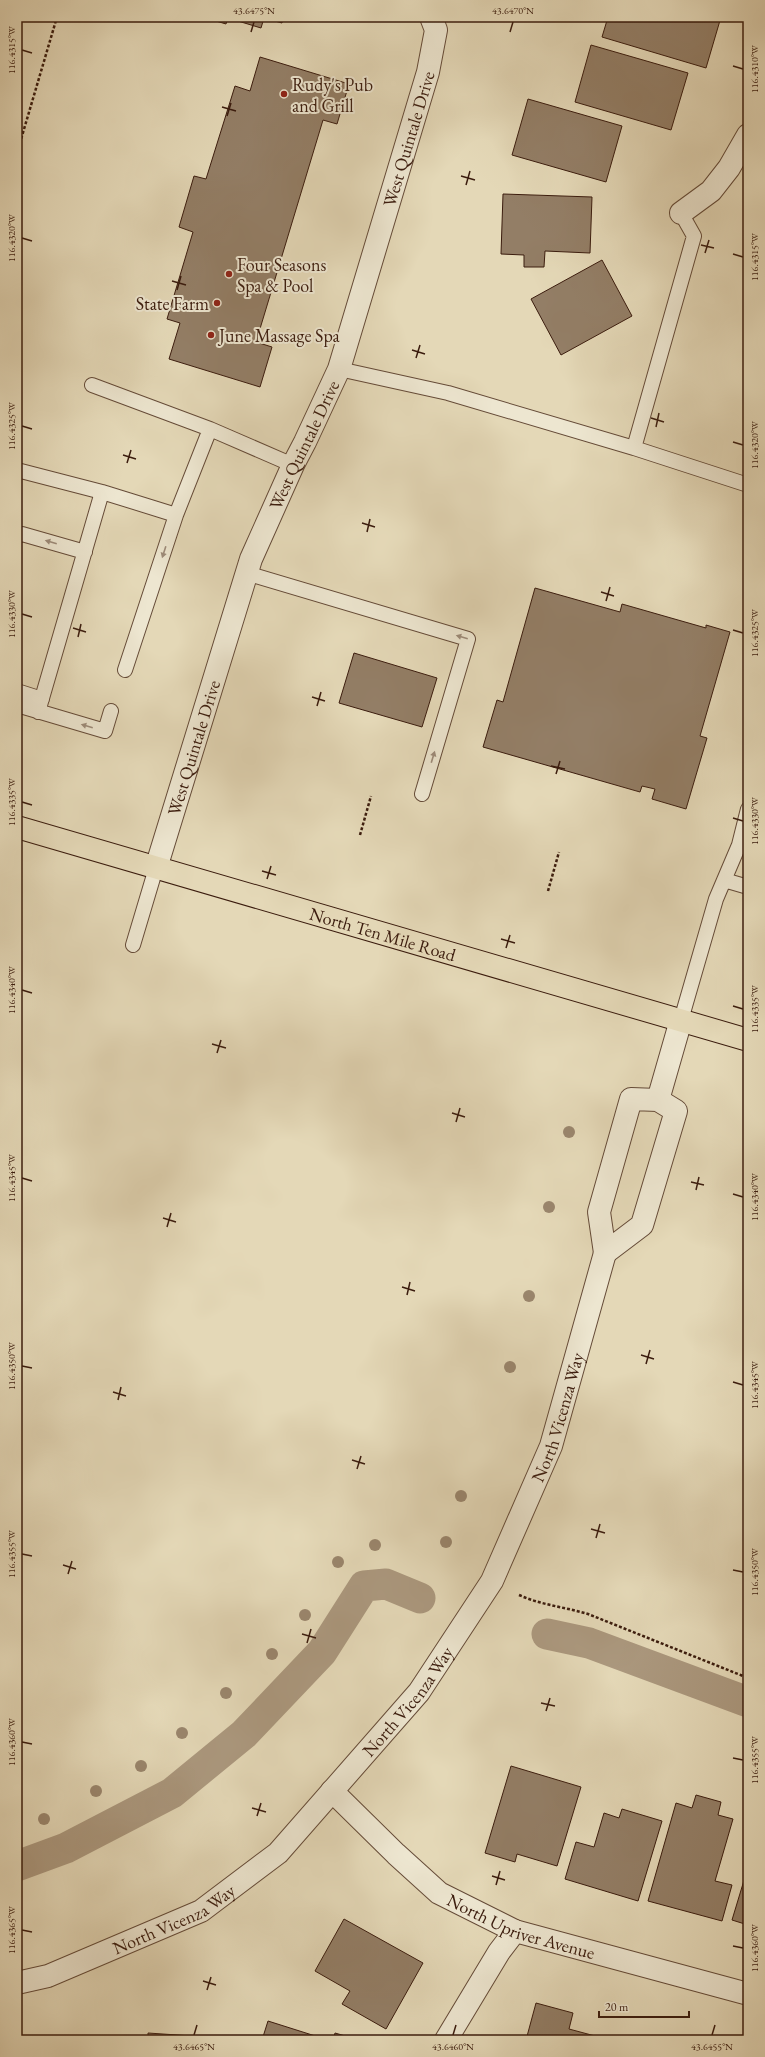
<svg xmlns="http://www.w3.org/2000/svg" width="765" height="2057" font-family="'EB Garamond',serif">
	<rect width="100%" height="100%" fill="#e4d8b7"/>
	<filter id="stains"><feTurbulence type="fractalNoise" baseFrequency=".005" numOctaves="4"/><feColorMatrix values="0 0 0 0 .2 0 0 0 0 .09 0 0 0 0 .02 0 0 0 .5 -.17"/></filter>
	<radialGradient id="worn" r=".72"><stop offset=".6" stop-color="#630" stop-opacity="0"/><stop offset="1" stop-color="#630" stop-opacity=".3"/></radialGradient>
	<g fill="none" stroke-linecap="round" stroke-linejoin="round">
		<path stroke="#ab987e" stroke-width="31" d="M 547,1634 L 589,1643 L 748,1702
			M 17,1866 L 66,1848 L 172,1793 L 244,1734 L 322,1652 L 364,1586 L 386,1584 L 420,1598"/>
	</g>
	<path fill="#937e66" stroke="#3b1c0e" d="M 203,17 L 283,17 L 282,23 L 264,18 L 261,28 L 228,18 L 226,24 Z
		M 608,17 L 721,17 L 706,68 L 602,37 Z
		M 591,45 L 688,73 L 671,130 L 575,102 Z
		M 260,57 L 349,84 L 337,124 L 323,120 L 256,342 L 272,347 L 260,387 L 169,359 L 180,323 L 167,319 L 193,232 L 179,227 L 194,176 L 206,179 L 235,86 L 250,91 Z
		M 528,99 L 622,126 L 606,182 L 512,155 Z
		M 503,194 L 592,197 L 590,253 L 545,251 L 544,267 L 524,267 L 524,255 L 501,254 Z
		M 602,260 L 632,316 L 561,355 L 531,299 Z
		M 535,588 L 620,612 L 622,604 L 706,628 L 706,625 L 730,632 L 700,736 L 707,738 L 686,809 L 652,799 L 655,789 L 642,786 L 640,792 L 483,747 L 497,700 L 503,702 Z
		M 354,653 L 437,678 L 422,727 L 339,703 Z
		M 511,1766 L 581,1787 L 557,1866 L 517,1854 L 515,1862 L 485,1853 Z
		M 696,1795 L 721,1802 L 718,1815 L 733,1819 L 715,1881 L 732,1885 L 722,1921 L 648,1901 L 676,1803 L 692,1808 Z
		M 622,1809 L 662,1821 L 638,1901 L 565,1879 L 576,1842 L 594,1847 L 604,1813 L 619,1818 Z
		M 748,1867 L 748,1925 L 732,1920 Z
		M 344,1919 L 423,1963 L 386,2029 L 342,2004 L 350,1991 L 315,1971 Z
		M 536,2003 L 573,2013 L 569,2029 L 610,2040 L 526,2040 Z
		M 268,2021 L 328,2040 L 262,2040 Z
		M 148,2033 L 192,2036 L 191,2040 L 148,2040 Z
		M 335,2033 L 359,2040 L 333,2040 Z"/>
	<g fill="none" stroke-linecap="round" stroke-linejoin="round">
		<g stroke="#654b38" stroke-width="16">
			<path id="service" d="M 339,369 L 448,393 L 634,448 L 748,485
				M 92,385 L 210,429 L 293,465
				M 634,448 L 694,236 L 681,213
				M 17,470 L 102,492 L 176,515 L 210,429
				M 17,536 L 22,534 L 85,552
				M 246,573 L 468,639 L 422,794
				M 125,670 L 176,515
				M 17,691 L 42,699
				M 17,705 L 105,731 L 111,711
				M 38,712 L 102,492
				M 724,880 L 748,887
				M 133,945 L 156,868
				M 681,1020 L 716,899 L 739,845 L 748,809"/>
		</g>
		<g stroke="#654b38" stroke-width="24">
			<g id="minor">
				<path d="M 681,213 L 711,191 L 729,168 L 748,135"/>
				<path id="s1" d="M 332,1791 L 396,1854 L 439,1893 L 515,1931 L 748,1994"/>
				<path d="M 446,2040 L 499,1952 L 515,1931"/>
			</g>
		</g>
		<g stroke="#654b38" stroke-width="24">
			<g id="tertiary">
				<path id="s2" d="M 156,868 L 251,559 L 293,465 L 305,442 L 339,369 L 428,72 L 436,30 L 431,17"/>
				<path d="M 631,1099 L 658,1100 L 676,1111 L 642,1225 L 605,1253 L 599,1212 Z"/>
				<path d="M 658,1100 L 681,1020"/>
				<path id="s3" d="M 17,1983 L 48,1976 L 201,1911 L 278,1853 L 419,1692 L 492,1581 L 551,1446 L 605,1253"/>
			</g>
		</g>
		<g stroke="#3b1c0e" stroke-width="24">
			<g id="primary">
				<path id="s4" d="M 17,827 L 748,1040"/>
			</g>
		</g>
		<path stroke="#3b1c0e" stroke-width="2.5" stroke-dasharray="3 2" stroke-linecap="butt" d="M 17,153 L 57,17
			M 360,835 L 371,796
			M 548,891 L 559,852
			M 519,1595 C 541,1605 565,1607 588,1614 L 748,1678"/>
		<use href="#service" stroke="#ede6d0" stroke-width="14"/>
		<use href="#minor" stroke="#ede6d0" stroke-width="22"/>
		<use href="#tertiary" stroke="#ede6d0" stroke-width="22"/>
		<use href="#primary" stroke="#e4d8b7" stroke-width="22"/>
	</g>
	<g fill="#9a866d">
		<circle cx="569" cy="1132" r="6"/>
		<circle cx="549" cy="1207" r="6"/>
		<circle cx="529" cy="1296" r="6"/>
		<circle cx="510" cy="1367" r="6"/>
		<circle cx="461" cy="1496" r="6"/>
		<circle cx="446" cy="1542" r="6"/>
		<circle cx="375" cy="1545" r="6"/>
		<circle cx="338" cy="1562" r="6"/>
		<circle cx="305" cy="1615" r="6"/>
		<circle cx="272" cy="1654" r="6"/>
		<circle cx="226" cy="1693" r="6"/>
		<circle cx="182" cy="1733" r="6"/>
		<circle cx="141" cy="1766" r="6"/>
		<circle cx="96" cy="1791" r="6"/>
		<circle cx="44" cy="1819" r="6"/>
	</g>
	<defs><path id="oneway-solid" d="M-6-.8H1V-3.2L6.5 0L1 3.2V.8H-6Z"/></defs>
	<g fill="#9d8b79">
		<use href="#oneway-solid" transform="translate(51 542) rotate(-164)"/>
		<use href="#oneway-solid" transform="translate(164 552) rotate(108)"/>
		<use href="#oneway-solid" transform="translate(462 637) rotate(-164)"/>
		<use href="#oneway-solid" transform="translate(87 726) rotate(-164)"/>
		<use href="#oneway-solid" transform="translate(433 757) rotate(-73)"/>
	</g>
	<path fill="none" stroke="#3b1c0e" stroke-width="1.5" d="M 251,32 L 254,22M 510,32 L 513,22M 22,50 L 32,53M 733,66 L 743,69M 222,107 L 236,111M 227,116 L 231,103M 461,176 L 475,180M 466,185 L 470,171M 22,238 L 32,241M 701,245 L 714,248M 705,253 L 709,240M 733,254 L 743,257M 172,281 L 186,285M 177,290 L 181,276M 412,350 L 425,354M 416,358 L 420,345M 651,418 L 664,422M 22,426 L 32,429M 656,427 L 659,413M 733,442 L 743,445M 123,455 L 136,459M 127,463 L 131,450M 362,523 L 375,527M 367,532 L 370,519M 601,592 L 614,596M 606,601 L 610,587M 22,614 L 32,617M 73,628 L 86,632M 733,630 L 743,633M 78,637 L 81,624M 312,697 L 325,701M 317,706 L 321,692M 551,766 L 565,769M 556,774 L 560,761M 22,802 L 32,805M 733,818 L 743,821M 262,871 L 276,875M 267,879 L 271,866M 501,939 L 515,943M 506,948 L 510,935M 22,990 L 32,993M 733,1006 L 743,1009M 212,1044 L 226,1048M 217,1053 L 221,1040M 452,1113 L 465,1117M 456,1122 L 460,1108M 22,1178 L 32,1181M 691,1182 L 704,1185M 696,1190 L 699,1177M 733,1194 L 743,1197M 163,1218 L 176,1222M 167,1227 L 171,1213M 402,1287 L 415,1291M 407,1295 L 410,1282M 641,1355 L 654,1359M 646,1364 L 650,1350M 22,1366 L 32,1368M 733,1382 L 743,1385M 113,1392 L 126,1396M 118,1400 L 121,1387M 352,1460 L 365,1464M 357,1469 L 361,1456M 591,1529 L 605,1533M 596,1538 L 600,1524M 22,1554 L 32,1556M 63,1565 L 76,1569M 733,1570 L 743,1572M 68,1574 L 72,1561M 302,1634 L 316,1638M 307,1643 L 311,1629M 541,1703 L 555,1706M 546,1711 L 550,1698M 22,1742 L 32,1744M 733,1758 L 743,1760M 252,1808 L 266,1812M 257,1816 L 261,1803M 492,1876 L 505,1880M 496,1885 L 500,1871M 22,1930 L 32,1932M 733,1946 L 743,1948M 203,1981 L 216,1985M 207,1990 L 211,1977M 194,2035 L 197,2025M 453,2035 L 456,2025M 712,2035 L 715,2025"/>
	<g fill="#8f2418" stroke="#ede6d0" stroke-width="1.5">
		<circle cx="284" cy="94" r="4"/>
		<circle cx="229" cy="274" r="4"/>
		<circle cx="217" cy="303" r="4"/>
		<circle cx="211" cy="335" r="4"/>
	</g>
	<g text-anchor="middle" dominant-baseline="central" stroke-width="4" stroke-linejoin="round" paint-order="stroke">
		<g font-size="18" fill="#3b1c0e" stroke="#ede6d0" text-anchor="start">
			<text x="292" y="84">Rudy's Pub<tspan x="292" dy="21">and Grill</tspan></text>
			<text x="237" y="264">Four Seasons<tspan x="237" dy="21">Spa &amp; Pool</tspan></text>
			<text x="209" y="303" text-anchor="end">State Farm</text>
			<text x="219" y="335">June Massage Spa</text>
		</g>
		<g font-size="18" fill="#3b1c0e" stroke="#ede6d0">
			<text stroke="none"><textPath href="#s2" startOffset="773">West Quintale Drive</textPath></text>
			<text stroke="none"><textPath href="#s2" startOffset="449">West Quintale Drive</textPath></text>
			<text stroke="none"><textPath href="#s2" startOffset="126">West Quintale Drive</textPath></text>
			<text stroke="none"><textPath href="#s4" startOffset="381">North Ten Mile Road</textPath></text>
			<text stroke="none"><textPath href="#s3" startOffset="818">North Vicenza Way</textPath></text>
			<text stroke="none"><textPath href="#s3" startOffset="494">North Vicenza Way</textPath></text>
			<text stroke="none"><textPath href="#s3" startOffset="170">North Vicenza Way</textPath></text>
			<text stroke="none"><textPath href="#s1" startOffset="237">North Upriver Avenue</textPath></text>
		</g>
	</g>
	<rect width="765" height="2057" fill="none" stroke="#e4d8b7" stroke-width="44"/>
	<path d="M599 2011v6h90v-6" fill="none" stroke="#3b1c0e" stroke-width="2"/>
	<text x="605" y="2011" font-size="12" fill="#3b1c0e" stroke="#ede6d0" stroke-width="3" paint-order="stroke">20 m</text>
	<rect x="22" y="22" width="721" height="2013" fill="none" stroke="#3b1c0e" stroke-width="1.5"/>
	<g font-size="10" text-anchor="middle" fill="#3b1c0e">
		<text x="254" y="14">43.6475°N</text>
		<text x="513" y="14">43.6470°N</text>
		<text transform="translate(11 50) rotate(-90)" y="4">116.4315°W</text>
		<text transform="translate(754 69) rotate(-90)" y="4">116.4310°W</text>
		<text transform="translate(11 238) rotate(-90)" y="4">116.4320°W</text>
		<text transform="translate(754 257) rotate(-90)" y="4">116.4315°W</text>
		<text transform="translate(11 426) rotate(-90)" y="4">116.4325°W</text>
		<text transform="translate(754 445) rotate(-90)" y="4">116.4320°W</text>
		<text transform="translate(11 614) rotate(-90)" y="4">116.4330°W</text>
		<text transform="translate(754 633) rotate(-90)" y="4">116.4325°W</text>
		<text transform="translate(11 802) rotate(-90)" y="4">116.4335°W</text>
		<text transform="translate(754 821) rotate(-90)" y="4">116.4330°W</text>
		<text transform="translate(11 990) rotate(-90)" y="4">116.4340°W</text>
		<text transform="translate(754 1009) rotate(-90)" y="4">116.4335°W</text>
		<text transform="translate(11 1178) rotate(-90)" y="4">116.4345°W</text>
		<text transform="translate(754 1197) rotate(-90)" y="4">116.4340°W</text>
		<text transform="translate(11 1366) rotate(-90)" y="4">116.4350°W</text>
		<text transform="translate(754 1385) rotate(-90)" y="4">116.4345°W</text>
		<text transform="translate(11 1554) rotate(-90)" y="4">116.4355°W</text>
		<text transform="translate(754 1572) rotate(-90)" y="4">116.4350°W</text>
		<text transform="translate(11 1742) rotate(-90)" y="4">116.4360°W</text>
		<text transform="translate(754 1760) rotate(-90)" y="4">116.4355°W</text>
		<text transform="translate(11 1930) rotate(-90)" y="4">116.4365°W</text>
		<text transform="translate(754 1948) rotate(-90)" y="4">116.4360°W</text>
		<text x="194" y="2050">43.6465°N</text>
		<text x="453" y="2050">43.6460°N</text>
		<text x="712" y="2050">43.6455°N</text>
	</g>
	<rect width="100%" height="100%" filter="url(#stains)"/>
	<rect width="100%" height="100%" fill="url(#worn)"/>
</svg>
